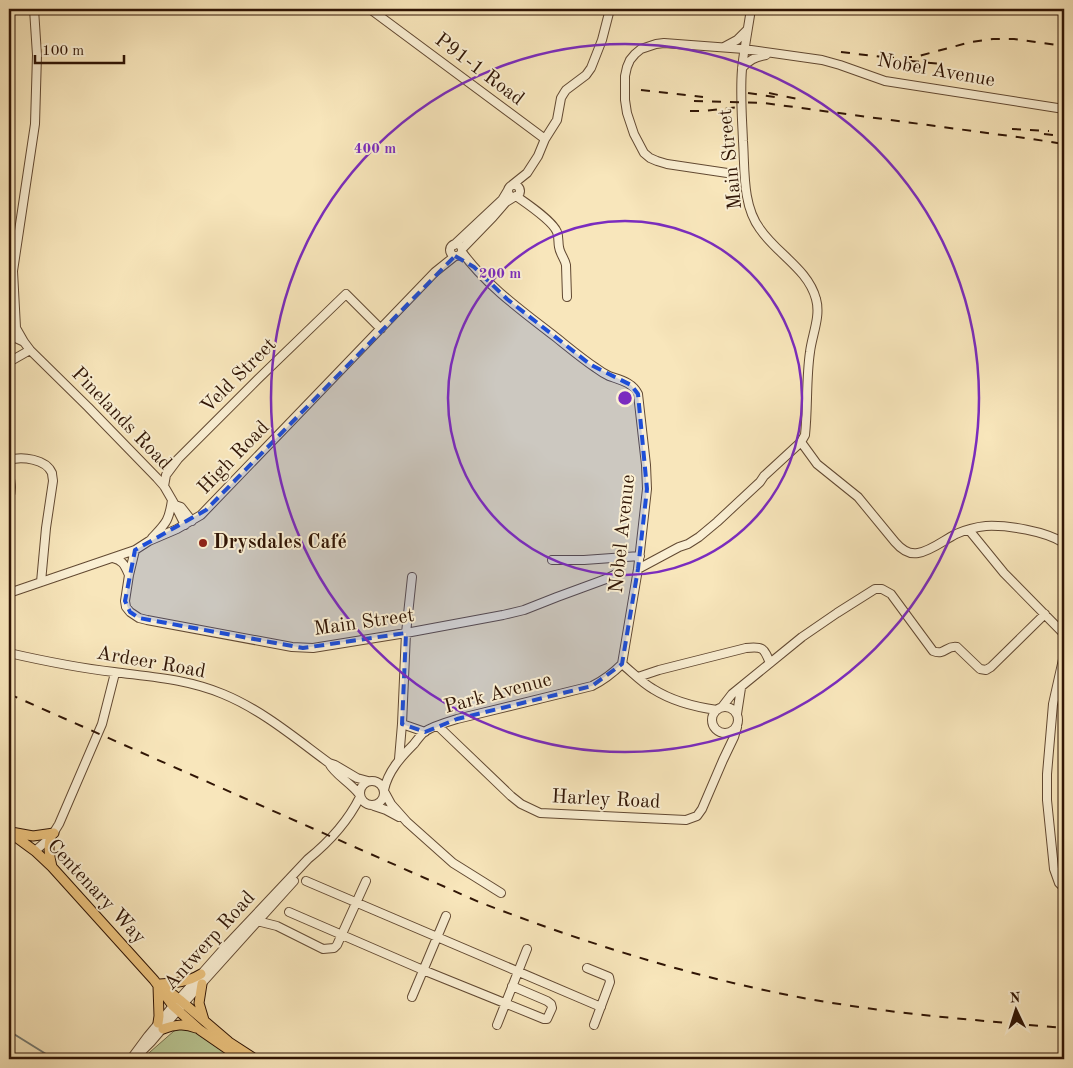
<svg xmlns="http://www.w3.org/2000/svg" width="1073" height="1068" font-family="'Old Standard TT',serif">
	<rect width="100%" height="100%" fill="#f8e6bb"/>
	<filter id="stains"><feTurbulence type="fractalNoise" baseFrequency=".004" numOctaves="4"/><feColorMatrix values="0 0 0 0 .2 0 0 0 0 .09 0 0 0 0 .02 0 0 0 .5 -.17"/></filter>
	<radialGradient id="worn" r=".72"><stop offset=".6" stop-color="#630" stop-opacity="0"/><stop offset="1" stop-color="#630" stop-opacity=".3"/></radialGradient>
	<path fill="#b9c693" stroke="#746e4c" d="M 182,1028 L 193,1031 L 234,1059 L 142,1059 L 174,1031 Z"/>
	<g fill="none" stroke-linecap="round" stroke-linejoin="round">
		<path stroke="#747a72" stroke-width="2" d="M 9,1031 L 54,1059"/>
		<g stroke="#624932" stroke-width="10">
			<path id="minor" d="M 34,9 L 37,55 L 35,124 L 13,271 L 16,328 L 24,342 L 30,350 L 88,407 L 157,478 L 164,486 L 175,505 L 185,525
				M 370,9 L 545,139
				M 724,47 L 737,40 L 747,30
				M 742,68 C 749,60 755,57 766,55
				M 734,174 L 667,164 L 657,161 L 650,158 L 644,153 L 634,134 L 627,113 L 625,100 L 625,76 L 627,67 L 630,60 L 635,54 L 641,49 L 656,44 L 664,43 L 744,49 L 822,60 L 840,65 L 885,81 L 1064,109
				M 512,185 L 527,173 L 538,156 L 545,139 L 557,120 L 561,98 L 564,93 L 566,90 L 586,75 L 591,68 L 602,40 L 610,9
				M508 191a6 6 0 1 1 12 0a6 6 0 1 1-12 0Z
				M 516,196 C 526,203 553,221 557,232 C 559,237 558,242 559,247 C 560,254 565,259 566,265 L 567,297
				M450 250a6 6 0 1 1 12 0a6 6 0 1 1-12 0Z
				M 454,245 L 502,200 L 508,190
				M 462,249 L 493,217 L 506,202 L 514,197
				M 462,252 C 485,284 522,311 553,335 C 567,346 581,358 596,368 C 600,371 605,374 609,376 C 620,380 632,382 638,394 L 646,465 L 647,489 L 638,569 L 622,664
				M 9,335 L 24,342
				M 9,362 L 30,350
				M 801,442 L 817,464 L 858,497 L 895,542 C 901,549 908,555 918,553 C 931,551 944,540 956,534 C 965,530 976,527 986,526 C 1008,525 1045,531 1064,543
				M 9,460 C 22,456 46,459 52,473 C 52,475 53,480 53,481 L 46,528 L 41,582
				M 9,474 C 11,483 12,490 9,499
				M 164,486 L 166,475 L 178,459 L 258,379 L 346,294 L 381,329
				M 175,505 L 181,507 L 192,521
				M 969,530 L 1004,573 L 1064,634
				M 152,538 C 166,523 169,521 172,500
				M 135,550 L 129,575 L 125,601 L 126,607 L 130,612 L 139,618 L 147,620 L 292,647 L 313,648 L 406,633 L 503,615 L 524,610 L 557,597 L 606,579 L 620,572
				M 113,558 C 123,560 125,566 129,575
				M 552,560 L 584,560 L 640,556
				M 638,569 L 679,547 L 688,544 L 699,537 L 717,522 L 760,482 L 764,476 L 801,442 L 805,435 C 808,407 806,379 810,352 C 812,335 821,316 816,299 C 808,269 777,254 760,229 C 742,205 745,169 743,141 C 742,117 740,93 742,69 C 744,49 748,29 751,9
				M 9,593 L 135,550 L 149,541 L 177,529 L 201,515 L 435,272 L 455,256
				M 9,653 C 44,661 79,668 114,672 C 152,677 187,679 223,694 C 262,710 295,738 329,763 L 335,765 L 357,778 L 368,781
				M 1064,655 L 1053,704 L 1047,774 L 1047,800 L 1054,869 L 1059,883 L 1064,888
				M 622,664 C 632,672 642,683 653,689 C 672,701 695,707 717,710
				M 638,677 L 659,670 L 746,648 C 763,646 764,648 770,663
				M712 720a13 13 0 1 1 26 0a13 13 0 1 1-26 0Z
				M 722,707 L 732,694 L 802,637 L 837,613 L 875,589 L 882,589 L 891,594 L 933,651 C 945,656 946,645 957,647 L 980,669 L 986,670 L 991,667 L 1045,614
				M 737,714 L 741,688
				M 402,724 L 425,732
				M 438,726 L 511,796 L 521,804 L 540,813 L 686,820 L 697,816 L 702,809 L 723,760 L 734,737 L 737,727
				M 399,759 L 402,724 L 406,633 L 412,577
				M 329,763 C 334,774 351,783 359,794
				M360 793a12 12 0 1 1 24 0a12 12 0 1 1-24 0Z
				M 384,790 C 388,771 401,757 414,744 C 417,740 420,736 424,732 C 433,726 447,722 457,719 L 592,686 C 604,680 613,673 622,664
				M 385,793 L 391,804 L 407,822 L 453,863 L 501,893
				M 374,806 L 386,810 L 399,817
				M 35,851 L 51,837 L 59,824 L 102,724 L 115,673
				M 306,881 L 601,1007
				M 289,912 L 423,970 L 544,1019 L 547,1019 L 552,1008 L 551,1004 L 547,1001 L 512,986
				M 257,921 L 277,926 L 323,949 L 334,948 L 337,945 L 366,881
				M 587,968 L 609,977 L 610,982 L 594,1025
				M 412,997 L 446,916
				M 497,1025 L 527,949
				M 140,1053 L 151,1042 L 184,1003 L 294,881
				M 131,1059 L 148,1036 L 173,1006 L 227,945 L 308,859 C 329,842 348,821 360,797"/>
		</g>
		<g stroke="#301505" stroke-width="11">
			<path id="major" d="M 9,832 L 35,851 L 52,867 L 154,980 L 173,1006 L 200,1030 L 242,1059
				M 11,832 L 33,836 L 54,833
				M 51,837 C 47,847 50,857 52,867
				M 160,984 C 175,983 188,982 201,974
				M 202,984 L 199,1003 L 204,1020
				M 161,985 L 180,1000 L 229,1042 L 255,1059
				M 158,1023 L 159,1016 L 158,986
				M 163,1029 C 174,1025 184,1023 196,1028"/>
		</g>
		<use href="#minor" stroke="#faefd3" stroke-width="8"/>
		<use href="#major" stroke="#ecc37e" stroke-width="9"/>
		<path stroke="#301505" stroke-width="2" stroke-dasharray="9 9" stroke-linecap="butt" d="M 841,52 L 891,58
			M 885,57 L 915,57 L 971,42 L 993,39 L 1014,39 L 1064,46
			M 910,61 L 942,64
			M 641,90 L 703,97
			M 748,93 L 775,97
			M 769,93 L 802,100
			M 694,101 L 764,103 L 1032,139 L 1064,144
			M 690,111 L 704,111 L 739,107
			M 1012,129 L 1049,131
			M 1044,134 L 1064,136
			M 9,694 L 479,902 C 572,938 667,969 764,990 C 863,1012 964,1019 1064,1028"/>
	</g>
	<path fill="#1d4ed8" fill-opacity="0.2" stroke="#1d4ed8" stroke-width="4" stroke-dasharray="10 6" stroke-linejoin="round" d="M 455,256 L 474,267 L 507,299 L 591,365 L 631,385 L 638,394 L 647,489 L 638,569 L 622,664 L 592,686 L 457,719 L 425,732 L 402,724 L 406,633 L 303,648 L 139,618 L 130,612 L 125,601 L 135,550 L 206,510 Z"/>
	<g fill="none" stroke="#7b2cbf" stroke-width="2.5">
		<circle cx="625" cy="398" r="177"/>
		<circle cx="625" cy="398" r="354"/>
	</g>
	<circle fill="#8f2418" stroke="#faefd3" stroke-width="2" cx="203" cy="543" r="5"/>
	<g text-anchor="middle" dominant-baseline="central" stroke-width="4" stroke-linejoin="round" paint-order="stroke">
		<g font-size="20" fill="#301505" stroke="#faefd3">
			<text transform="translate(479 70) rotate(37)">P91-1 Road</text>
			<text transform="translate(936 71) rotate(10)">Nobel Avenue</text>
			<text transform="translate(731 159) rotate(-96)">Main Street</text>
			<text transform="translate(239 376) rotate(-45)">Veld Street</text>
			<text transform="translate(121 419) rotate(46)">Pinelands Road</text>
			<text transform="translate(234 458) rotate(-46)">High Road</text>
			<text transform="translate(623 534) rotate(-84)">Nobel Avenue</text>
			<text transform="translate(364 623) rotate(-8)">Main Street</text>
			<text transform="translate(151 663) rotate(10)">Ardeer Road</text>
			<text transform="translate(498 694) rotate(-15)">Park Avenue</text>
			<text transform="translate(606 800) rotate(3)">Harley Road</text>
			<text transform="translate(96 892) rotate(47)">Centenary Way</text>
			<text transform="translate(210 941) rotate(-48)">Antwerp Road</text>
		</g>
		<g font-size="20" font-weight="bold" fill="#301505" stroke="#faefd3" text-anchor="start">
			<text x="213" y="543">Drysdales Café</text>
		</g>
	</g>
	<circle cx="625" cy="398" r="8" fill="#7b2cbf" stroke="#faefd3" stroke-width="2.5"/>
	<g font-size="15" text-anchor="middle" font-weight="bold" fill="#7b2cbf" stroke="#faefd3" stroke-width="4" stroke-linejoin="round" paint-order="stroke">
		<text x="375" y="153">400 m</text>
		<text x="500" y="278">200 m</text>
	</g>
	<rect width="1073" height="1068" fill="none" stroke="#f8e6bb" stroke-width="30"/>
	<rect x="10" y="10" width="1053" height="1048" fill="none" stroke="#301505" stroke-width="2.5"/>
	<rect x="15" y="15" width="1043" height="1038" fill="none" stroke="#301505"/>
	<g transform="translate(1016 1010) rotate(356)" stroke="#faefd3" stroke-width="4" paint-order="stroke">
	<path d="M0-4L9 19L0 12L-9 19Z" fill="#301505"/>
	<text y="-8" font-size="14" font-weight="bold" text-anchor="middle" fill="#301505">N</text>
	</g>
	<path d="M35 55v8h89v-8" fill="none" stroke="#301505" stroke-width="2.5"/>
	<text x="42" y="55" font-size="15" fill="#301505" stroke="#faefd3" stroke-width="4" paint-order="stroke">100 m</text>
	<rect width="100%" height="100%" filter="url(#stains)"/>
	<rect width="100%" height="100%" fill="url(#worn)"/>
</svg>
